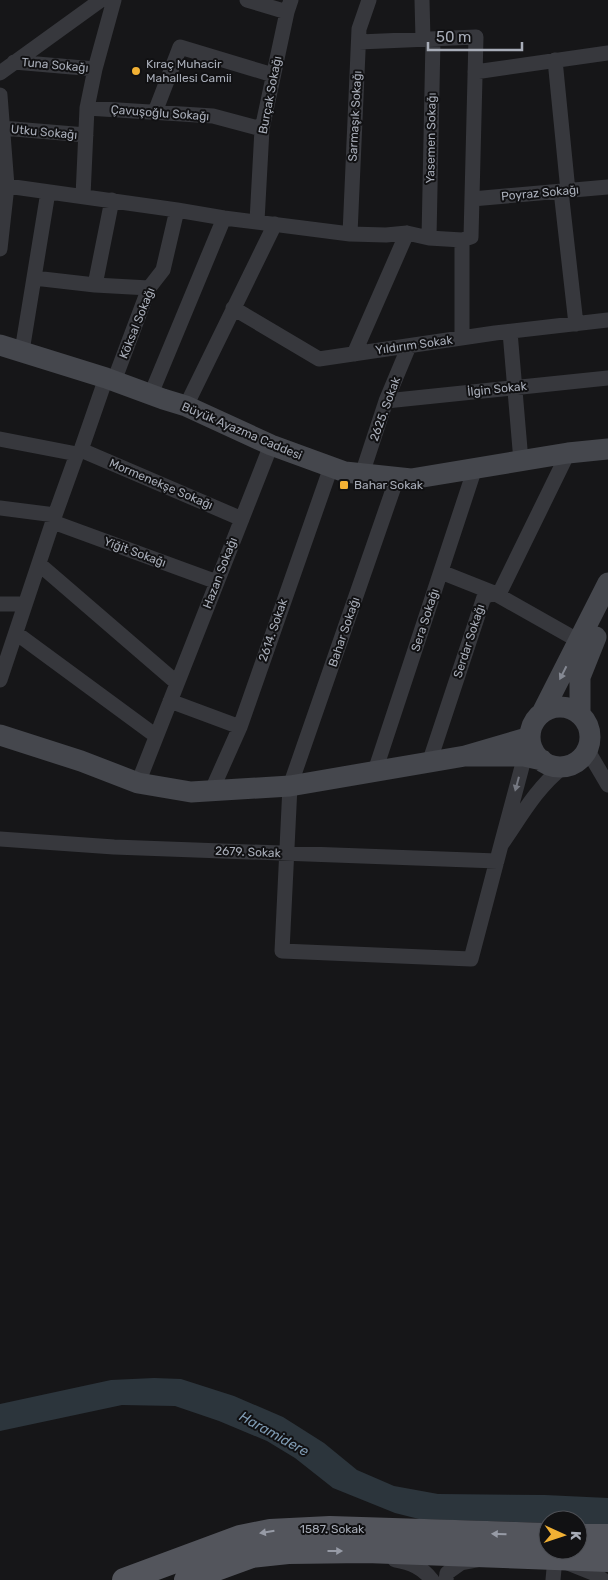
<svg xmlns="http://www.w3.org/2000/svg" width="608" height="1580" font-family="Rubik,sans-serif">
	<rect width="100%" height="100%" fill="#161618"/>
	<path fill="#2c353c" d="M 154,1378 L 181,1379 L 234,1396 L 283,1417 L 324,1443 L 357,1470 L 394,1486 L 438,1494 L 545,1495 L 608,1498 L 608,1524 L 578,1524 L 578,1520 L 548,1520 L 548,1523 L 419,1519 L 395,1513 L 333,1488 L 295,1458 L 267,1441 L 219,1421 L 175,1406 L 122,1405 L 0,1431 L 0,1404 L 111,1380 Z"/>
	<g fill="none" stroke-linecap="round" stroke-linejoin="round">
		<path stroke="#37383d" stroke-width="15" d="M 247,0 L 287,12
			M 422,0 L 423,39
			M 555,60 L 568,191
			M 14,62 L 95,69
			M 475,72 L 608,53
			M 0,73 L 101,0
			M 0,95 L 7,186 L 0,249
			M 87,108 L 213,116 L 262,129
			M 155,112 L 180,47 L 273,75
			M 2,128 L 86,135
			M 7,186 L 177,210 L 224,218 L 350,234 L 386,235 L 407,233 L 429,238 L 462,240 L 471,237 L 476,37 L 359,42
			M 561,191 L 576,324
			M 83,196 L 87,108 L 95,69 L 114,0
			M 472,199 L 608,187
			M 257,221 L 262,129 L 287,12 L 291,0
			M 350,234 L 359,29 L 369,0
			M 429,238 L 433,39
			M 462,240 L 462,338
			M 34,278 L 95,285 L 149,288
			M 95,285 L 112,200
			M 233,308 L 319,359 L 495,333 L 608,320
			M 510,332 L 521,461
			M 22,351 L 48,192
			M 354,354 L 407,233
			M 114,381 L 149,288 L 163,270 L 177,210
			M 151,394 L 224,218
			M 386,401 L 608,378
			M 186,406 L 275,224
			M 0,439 L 77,454
			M 81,450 L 242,519
			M 362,474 L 386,401 L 409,346
			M 397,478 L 290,786 L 282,951 L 471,959 L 501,845
			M 0,508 L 55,515
			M 53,522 L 217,582
			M 39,564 L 177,683
			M 441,572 L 494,593 L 579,641
			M 0,604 L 25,604
			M 16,633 L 156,736
			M 0,680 L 55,515 L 77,454 L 81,450 L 106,378
			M 170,701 L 240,727
			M 527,748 L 501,845 C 520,818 536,788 563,767
			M 588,751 L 608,785
			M 429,763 L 484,597 L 501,590 L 568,453
			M 375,771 L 475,468
			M 138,783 L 271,445
			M 211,792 L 240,727 L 331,467
			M 0,839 L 114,847 L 497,861
			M 395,1560 C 411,1563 422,1567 432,1580
			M 568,1563 L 593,1573 L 603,1580
			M 446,1580 L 447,1573 L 461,1563 L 477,1560
			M 553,1580 L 555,1558"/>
		<path stroke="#45474d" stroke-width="21" d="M 0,345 L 106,378 L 163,399 L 186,406 L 271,445 L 345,472 L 411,479 L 568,453 L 608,449
			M530 737a30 30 0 1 1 60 0a30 30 0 1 1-60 0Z
			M 543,711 L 608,583
			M 580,713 L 580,677 L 596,637
			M 0,735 L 81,761 L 138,783 L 191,792 L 290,786 L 465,756
			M 530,737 L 465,756 L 524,756 L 542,760"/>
		<path stroke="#53555c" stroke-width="24" d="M 578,1536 L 608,1536
			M 124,1580 L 240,1537 L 270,1531 L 330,1528 L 548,1535
			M 186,1580 L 252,1556 L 288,1552 L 366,1551 L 608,1560"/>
	</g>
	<defs><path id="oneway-solid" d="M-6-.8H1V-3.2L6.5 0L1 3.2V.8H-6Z" transform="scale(1.25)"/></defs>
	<use fill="#858993" href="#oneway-solid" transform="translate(563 673) rotate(117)"/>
	<use fill="#757881" href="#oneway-solid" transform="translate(517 784) rotate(105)"/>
	<g fill="#979ba6">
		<use href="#oneway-solid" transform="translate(267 1532) rotate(171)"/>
		<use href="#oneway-solid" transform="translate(499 1534) rotate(-178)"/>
		<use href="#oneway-solid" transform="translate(335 1551)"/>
	</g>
	<g fill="#f2b134" stroke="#111113" stroke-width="2">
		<circle cx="136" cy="71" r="5"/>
		<rect x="339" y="480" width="10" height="10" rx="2.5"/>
	</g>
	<g text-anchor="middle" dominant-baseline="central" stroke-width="4" stroke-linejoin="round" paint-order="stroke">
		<g font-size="12" fill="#a8adb8" stroke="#111113" text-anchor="start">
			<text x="146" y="64">Kıraç Muhacir<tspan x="146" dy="14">Mahallesi Camii</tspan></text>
			<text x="354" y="485">Bahar Sokak</text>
		</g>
		<g font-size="12" fill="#a8adb8" stroke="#111113">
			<text transform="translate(55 65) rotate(5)">Tuna Sokağı</text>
			<text transform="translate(270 95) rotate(-79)">Burçak Sokağı</text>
			<text transform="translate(160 113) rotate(4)">Çavuşoğlu Sokağı</text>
			<text transform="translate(355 116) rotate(-87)">Sarmaşık Sokağı</text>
			<text transform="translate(44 132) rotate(5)">Utku Sokağı</text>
			<text transform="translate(431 138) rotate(-89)">Yasemen Sokağı</text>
			<text transform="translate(540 193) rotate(-5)">Poyraz Sokağı</text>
			<text transform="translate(137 323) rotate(-68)">Köksal Sokağı</text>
			<text transform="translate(414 345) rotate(-8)">Yıldırım Sokak</text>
			<text transform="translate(497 389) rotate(-6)">İlgin Sokak</text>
			<text transform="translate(385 409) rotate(-70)">2625. Sokak</text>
			<text transform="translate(242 431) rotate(23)">Büyük Ayazma Caddesi</text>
			<text transform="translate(161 484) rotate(23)">Mormenekşe Sokağı</text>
			<text transform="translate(135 552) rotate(20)">Yiğit Sokağı</text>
			<text transform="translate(220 573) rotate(-69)">Hazan Sokağı</text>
			<text transform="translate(425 620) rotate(-72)">Sera Sokağı</text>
			<text transform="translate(273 630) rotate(-71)">2614. Sokak</text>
			<text transform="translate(344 632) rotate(-71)">Bahar Sokağı</text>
			<text transform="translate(469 641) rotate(-72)">Serdar Sokağı</text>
			<text transform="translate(248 852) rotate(2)">2679. Sokak</text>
			<text x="332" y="1529">1587. Sokak</text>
		</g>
		<g font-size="14" font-style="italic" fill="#7f9bb3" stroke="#111113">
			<text transform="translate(274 1434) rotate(29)">Haramidere</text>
		</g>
	</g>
	<g transform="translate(563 1535) rotate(93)"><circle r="24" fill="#111113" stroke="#4d4f55"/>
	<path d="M0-4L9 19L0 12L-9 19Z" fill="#f2b134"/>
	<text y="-8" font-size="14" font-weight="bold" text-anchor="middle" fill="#a8adb8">K</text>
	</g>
	<path d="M428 42v8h94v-8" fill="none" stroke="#a8adb8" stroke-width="2.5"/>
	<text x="436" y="42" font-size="15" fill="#a8adb8" stroke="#111113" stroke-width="4" paint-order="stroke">50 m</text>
</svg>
